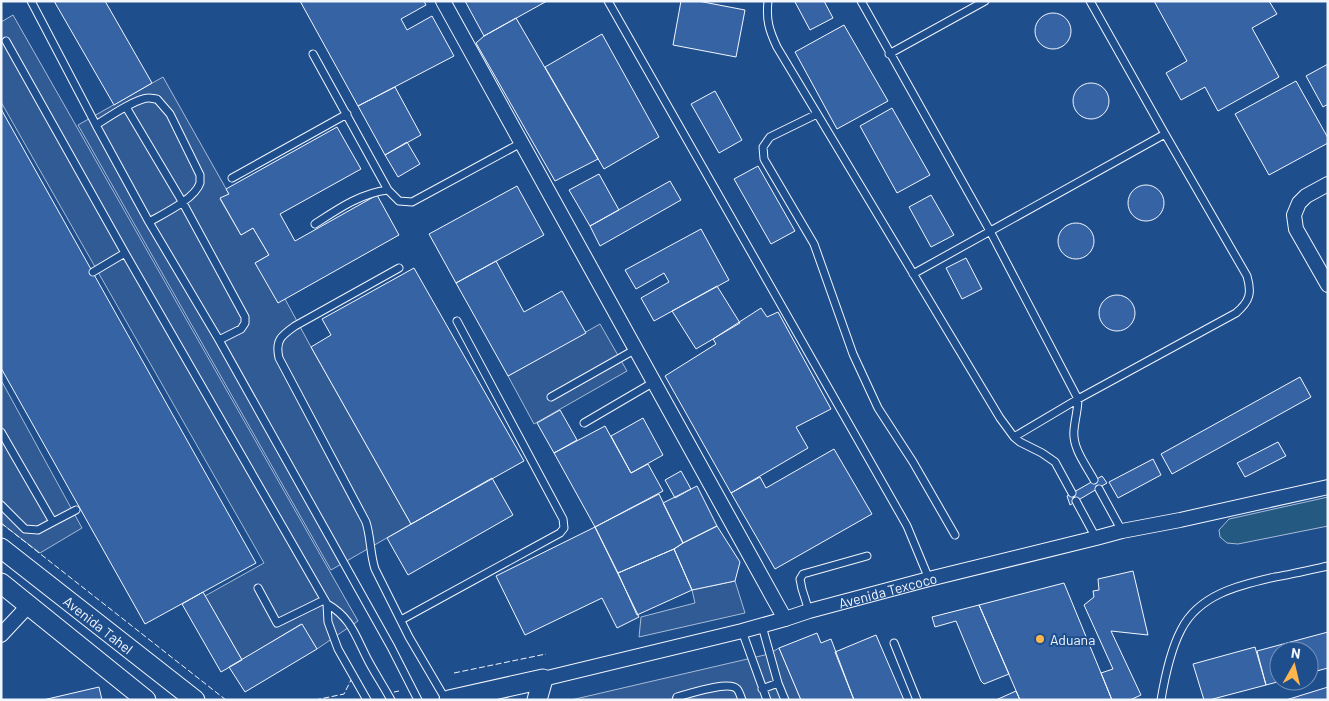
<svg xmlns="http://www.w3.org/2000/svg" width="1329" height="701" font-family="Barlow,sans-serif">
	<rect width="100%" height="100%" fill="#1f4e8c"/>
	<path fill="#245a82" stroke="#a8bbd7" d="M 1328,497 L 1328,526 L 1238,544 L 1227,543 L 1220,537 L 1219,530 L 1229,519 Z"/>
	<path fill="#305b95" stroke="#a8bbd7" d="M 13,15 L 358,621 L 317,649 L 301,624 L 242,660 L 205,596 L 264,563 L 1,102 L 1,22 Z
		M 163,77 L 229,194 L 220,199 L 241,235 L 253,228 L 269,255 L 255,263 L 285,299 L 311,347 L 411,524 L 331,570 L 78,125 Z
		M 600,324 L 627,371 L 534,424 L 508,376 Z
		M 1,380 L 82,528 L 40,553 L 1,523 Z
		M 735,581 L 745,613 L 639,637 L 641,617 L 695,603 L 692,590 Z
		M 779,648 L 801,700 L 571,700 L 769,654 Z"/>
	<path fill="#3563a3" stroke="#f2f6ff" d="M 54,1 L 105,1 L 152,83 L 114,105 Z
		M 300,1 L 424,1 L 426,5 L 401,19 L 407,30 L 432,16 L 454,56 L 358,106 Z
		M 465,1 L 547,1 L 484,36 Z
		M 681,1 L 698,1 L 745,10 L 736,57 L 673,45 Z
		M 797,1 L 824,1 L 833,18 L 810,30 L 795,2 Z
		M 1154,1 L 1269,1 L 1277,14 L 1252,28 L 1279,77 L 1218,111 L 1205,87 L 1181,100 L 1166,73 L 1187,61 Z
		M1035 31a18 18 0 1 1 36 0a18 18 0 1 1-36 0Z
		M 516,18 L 598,159 L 555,181 L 476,43 L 484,36 Z
		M 844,25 L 888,101 L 837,129 L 795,52 Z
		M 602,34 L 659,137 L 604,169 L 545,67 Z
		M 1328,64 L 1328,104 L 1323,107 L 1306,76 Z
		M 1296,81 L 1328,138 L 1328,143 L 1269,175 L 1235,114 Z
		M1073 101a18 18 0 1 1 36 0a18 18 0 1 1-36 0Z
		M 395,87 L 421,135 L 385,155 L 358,106 Z
		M 715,91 L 742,140 L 719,153 L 691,104 Z
		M 892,108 L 930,175 L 897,193 L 860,126 Z
		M 1,109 L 256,563 L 145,624 L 1,368 Z
		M 337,127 L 361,169 L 280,214 L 295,241 L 377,195 L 399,235 L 278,303 L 255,263 L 269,255 L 253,228 L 241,235 L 220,198 L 229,194 L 226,189 Z
		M 407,142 L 420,164 L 398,177 L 385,155 Z
		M 758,166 L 795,231 L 771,244 L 734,179 Z
		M 599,174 L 619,210 L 590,226 L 569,190 Z
		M 670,181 L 681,200 L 600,246 L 590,226 Z
		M1128 203a18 18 0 1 1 36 0a18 18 0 1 1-36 0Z
		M 517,186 L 544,235 L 456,283 L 429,234 Z
		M 931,195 L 954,235 L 931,247 L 909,207 Z
		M1058 241a18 18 0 1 1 36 0a18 18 0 1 1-36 0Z
		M 701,229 L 729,280 L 654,321 L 641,298 L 669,282 L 664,273 L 636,289 L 625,270 Z
		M 966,258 L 982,289 L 962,299 L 946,268 Z
		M 496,261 L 524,312 L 562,291 L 586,333 L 508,376 L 456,283 Z
		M 414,268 L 524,461 L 411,524 L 311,347 L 331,335 L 322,319 Z
		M 717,286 L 740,323 L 696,349 L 672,311 Z
		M1099 313a18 18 0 1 1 36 0a18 18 0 1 1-36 0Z
		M 761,308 L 767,317 L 778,312 L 831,409 L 796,427 L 808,448 L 731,493 L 665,376 L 716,344 L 713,339 Z
		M 1300,377 L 1311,397 L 1172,474 L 1161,454 Z
		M 560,410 L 577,440 L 554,453 L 537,423 Z
		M 643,418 L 663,455 L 631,473 L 611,436 Z
		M 605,426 L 631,473 L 648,464 L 663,491 L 595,527 L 554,453 Z
		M 1278,442 L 1286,456 L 1245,477 L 1237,463 Z
		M 834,449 L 872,514 L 775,569 L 731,493 L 760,477 L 766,488 Z
		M 1153,459 L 1161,475 L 1118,498 L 1109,482 Z
		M 681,471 L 691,489 L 675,498 L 665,480 Z
		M 1102,476 L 1107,483 L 1070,505 L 1067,496 Z
		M 492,478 L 513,515 L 408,575 L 387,538 Z
		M 697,486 L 717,526 L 683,543 L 663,503 Z
		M 659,494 L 683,543 L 674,549 L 618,573 L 595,527 Z
		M 717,526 L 740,562 L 735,581 L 692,590 L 674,549 L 683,543 Z
		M 595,527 L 639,617 L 617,628 L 602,598 L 525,635 L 496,576 Z
		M 674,549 L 692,590 L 637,615 L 618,573 Z
		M 1133,571 L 1148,635 L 1111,631 L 1141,695 L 1130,700 L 1112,700 L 1101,673 L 1113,669 L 1084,605 L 1094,597 L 1093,591 L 1099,590 L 1098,579 Z
		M 1064,583 L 1101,673 L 1112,700 L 1020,700 L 979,605 Z
		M 203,592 L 242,660 L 221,672 L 182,604 Z
		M 979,605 L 1009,674 L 984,684 L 981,681 L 956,621 L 935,627 L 932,617 Z
		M 302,624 L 317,649 L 245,692 L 229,667 Z
		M 1328,632 L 1328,668 L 1309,673 L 1309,651 L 1279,651 L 1279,681 L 1281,681 L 1266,685 L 1257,651 Z
		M 817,633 L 821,643 L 831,639 L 854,700 L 801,700 L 779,648 Z
		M 876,635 L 904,700 L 854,700 L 835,652 Z
		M 1255,647 L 1266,685 L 1209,700 L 1204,700 L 1193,664 Z
		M 99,687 L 102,700 L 43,700 Z
		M 1328,687 L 1328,700 L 1286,700 Z
		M 1016,691 L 1020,700 L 996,700 Z"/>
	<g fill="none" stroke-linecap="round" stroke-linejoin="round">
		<g stroke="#f2f6ff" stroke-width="9">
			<path id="lane" d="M 31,1 L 96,125
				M 608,1 L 907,526 L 929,579
				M 768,1 C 766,20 769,30 777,47 L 1000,418 L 1014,437 L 1020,442 L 1042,453 L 1055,462 L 1072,493
				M 861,1 L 990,231 L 1078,399 C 1078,409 1075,419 1074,430 C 1072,448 1086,465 1094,480
				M 6,41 L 125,253 L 327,604 L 328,622 L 338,649 L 367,700
				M 313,54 L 388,190
				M 889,54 L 985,1
				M 126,107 L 183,203 L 245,317 L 245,323 L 241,329 L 219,340
				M 817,114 L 770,137 L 763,147 L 764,159 L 814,244 L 853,354 L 878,408 L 913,462 L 955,535
				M 232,178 L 347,114
				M 149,222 C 163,214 195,199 200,183 C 200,180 200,178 200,175 L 170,114 L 157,99 C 154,99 152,98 149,98 C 136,98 107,118 96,125 L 149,222 L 219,340 L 391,647 L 418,700
				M 315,224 C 338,209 361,193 388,190 L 399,201 L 412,202 L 521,143
				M 399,268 L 295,326 C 281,336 275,340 279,358 L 366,522 C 371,538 370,554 375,569 L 409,637 L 446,700
				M 93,272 L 125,253
				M 913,274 L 1165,134
				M 551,397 L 636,349
				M 584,423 L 654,382
				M 1,432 L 53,522 L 38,530 L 25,529 L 1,505
				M 1014,437 L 1078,399 L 1236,313 C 1250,301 1252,293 1247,276 L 1165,134 L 1090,1
				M 1099,489 L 1122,531
				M 1076,501 L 1096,538
				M 53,522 L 76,510
				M 258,588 L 277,623 L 324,600
				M 327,604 C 352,618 356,638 369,662 C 376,675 384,687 391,700
				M 809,611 L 802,589 L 800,579 L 803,574 L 867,556
				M 401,620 L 560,533 L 564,528 L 563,519 L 457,321
				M 762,626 L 778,683 L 785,700
				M 742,631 L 767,700
				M 894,643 L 917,700
				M 762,689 L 778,683
				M 676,700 L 677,697 C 689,694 729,680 737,689 C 739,691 741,697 742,700
				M 1161,700 C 1165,676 1170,651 1181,630 C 1199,594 1240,585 1275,577 C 1293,574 1310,570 1328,566"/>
		</g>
		<g stroke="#f2f6ff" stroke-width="16">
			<g id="street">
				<path d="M 443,1 L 785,619"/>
				<path d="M 1328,184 L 1306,196 L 1299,203 L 1294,215 L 1296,229 L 1328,285"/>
				<path d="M 1,635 L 29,605"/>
				<path id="s1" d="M 543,679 L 742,631 L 785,619 L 809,611 L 929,579 L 1096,538 L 1122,531 L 1180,520 L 1328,487"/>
			</g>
		</g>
		<g stroke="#f2f6ff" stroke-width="21">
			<g id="secondary">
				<path id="s2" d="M 1,548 L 195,700"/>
				<path d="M 1,583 L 146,700"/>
				<path d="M 449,700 L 543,679 L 537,700"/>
			</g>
		</g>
		<use href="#lane" stroke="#1f4e8c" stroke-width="7"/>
		<use href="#street" stroke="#1f4e8c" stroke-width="14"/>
		<use href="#secondary" stroke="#1f4e8c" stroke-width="19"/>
		<path stroke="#f2f6ff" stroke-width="1" stroke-dasharray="6 2.5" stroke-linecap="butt" d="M 1,523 L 226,700
			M 454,673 L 546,654
			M 394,692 L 399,691
			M 315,700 L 344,694 L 351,680"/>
	</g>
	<circle fill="#ffb74d" stroke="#1f4e8c" stroke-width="2" cx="1040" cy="639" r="5"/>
	<g text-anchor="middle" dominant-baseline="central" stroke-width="4" stroke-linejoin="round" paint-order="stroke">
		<g font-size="14" fill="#f2f6ff" stroke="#1f4e8c">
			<text stroke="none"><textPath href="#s1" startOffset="356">Avenida Texcoco</textPath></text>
			<text stroke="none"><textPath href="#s2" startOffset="124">Avenida Tahel</textPath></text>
		</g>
		<g font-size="14" fill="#f2f6ff" stroke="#1f4e8c" text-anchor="start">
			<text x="1050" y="639">Aduana</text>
		</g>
	</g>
	<rect width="1329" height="701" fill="none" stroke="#f2f6ff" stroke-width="5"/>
	<g transform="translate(1294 666) rotate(8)"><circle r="24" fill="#1f4e8c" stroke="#7391ba"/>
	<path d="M0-4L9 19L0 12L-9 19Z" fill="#ffb74d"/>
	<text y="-8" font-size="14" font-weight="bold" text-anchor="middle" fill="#f2f6ff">N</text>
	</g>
</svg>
